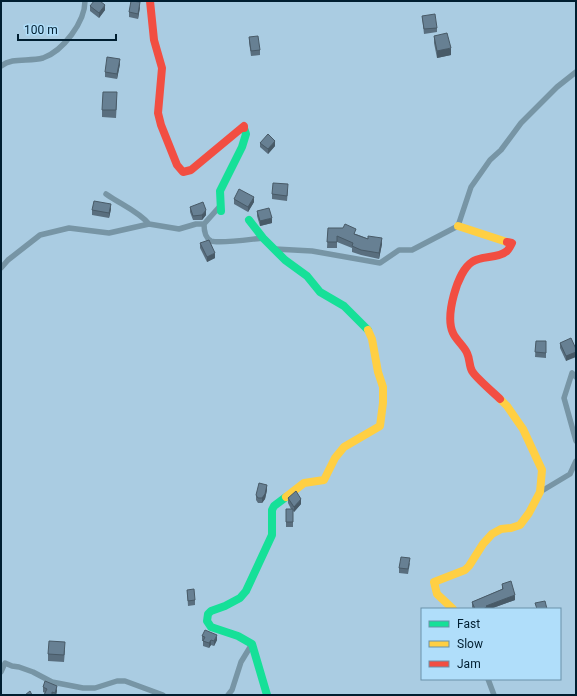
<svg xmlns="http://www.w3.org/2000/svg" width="577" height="696" font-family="Roboto,sans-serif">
	<rect width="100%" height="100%" fill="#aacce2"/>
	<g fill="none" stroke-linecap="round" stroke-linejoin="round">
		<path stroke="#7795a5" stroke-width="5.5" d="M 1,66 C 12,57 29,62 43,58 C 63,51 85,22 85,1
			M 106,194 C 120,204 138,211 149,224
			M 204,224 C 204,230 205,238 211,241 C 220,244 252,239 263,238
			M 275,249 L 312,251 L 380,263 L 399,250 L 412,250 L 458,226 L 471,187 L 490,160 L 501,150 L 521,123 L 557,87 L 576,72
			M 1,268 L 8,260 L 40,235 L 69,228 L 109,233 L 149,224 L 179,229 L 196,224 L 204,224 L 221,205
			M 576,377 L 572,373 L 564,398 L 576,441
			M 540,492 L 570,474 L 576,461
			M 1,672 L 5,663 L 12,666 L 19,667 L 33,672 L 52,682 L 83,688 L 95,688 L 117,681 L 125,681 L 163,695
			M 488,679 L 494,695
			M 228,695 L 232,690 L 241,662 L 252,644"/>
		<path stroke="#16e098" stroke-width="8" d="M 221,211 L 220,191 L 242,147 L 246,134 L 244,128
			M 249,220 L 263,238 L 285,260 L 307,276 L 320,292 L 344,306 L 368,330
			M 267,695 L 252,644 L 238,636 L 211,627 L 207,621 L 208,614 L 211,611 L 225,606 L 240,598 L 246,591 L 272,535 L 272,510 L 274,506 L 286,497"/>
		<path stroke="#ffcf43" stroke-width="8" d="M 458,226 L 507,242
			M 286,497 L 304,483 L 324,480 L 335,458 L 344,447 L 380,426 L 383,403 L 383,387 L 378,372 L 372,339 L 368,330
			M 453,609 L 437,594 L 434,582 L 465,570 L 469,566 L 483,544 L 492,534 L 501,529 L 511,528 L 520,525 L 529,513 L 540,492 L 542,470 L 523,429 L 507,406 L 500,399"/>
		<path stroke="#f24e42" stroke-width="8" d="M 150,1 L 154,40 L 162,68 L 158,113 L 161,125 L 177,165 L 183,172 L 191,170 L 244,126 L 244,128
			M 500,399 C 494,393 476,378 472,371 C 469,366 470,359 467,353 C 464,346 456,340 453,333 C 445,316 457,272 472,262 C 482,255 498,259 507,251 C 509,249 511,245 512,243 L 507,242"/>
	</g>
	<path fill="#596e7e" d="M 90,6 L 105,10 L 99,18 L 90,11 Z
		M 140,7 L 138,19 L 129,17 L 129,12 Z
		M 422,16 L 437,28 L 437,32 L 424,34 Z
		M 434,36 L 451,55 L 437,58 L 434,43 Z
		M 249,37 L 260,50 L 260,55 L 251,56 L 249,42 Z
		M 120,64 L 117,79 L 105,77 L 105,72 Z
		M 117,100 L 116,118 L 102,117 L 102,110 Z
		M 260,143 L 275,146 L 268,154 L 260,147 Z
		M 288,189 L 287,201 L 272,199 L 272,194 Z
		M 234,199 L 254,202 L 248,212 L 234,204 Z
		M 190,207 L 206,215 L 202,220 L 193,220 L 190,212 Z
		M 111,209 L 109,218 L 92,215 L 92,210 Z
		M 257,211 L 272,223 L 260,226 L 257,216 Z
		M 328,228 L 356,234 L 382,244 L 379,259 L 361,255 L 352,252 L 352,248 L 337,242 L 337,248 L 327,248 Z
		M 200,243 L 215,258 L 207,262 L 200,248 Z
		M 536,341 L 546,341 L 546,358 L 535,357 Z
		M 560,343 L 576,349 L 566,361 L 560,348 Z
		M 267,490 L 265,499 L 262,503 L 258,503 L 256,500 L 256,495 Z
		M 288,498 L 301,504 L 294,512 L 293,511 L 293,527 L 286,527 L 286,509 L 291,509 L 288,503 Z
		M 410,563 L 408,574 L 399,573 L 399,568 Z
		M 502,584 L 515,600 L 490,609 L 473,609 L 472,607 L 472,602 L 502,589 Z
		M 187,590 L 195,600 L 195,605 L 188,606 Z
		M 202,636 L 217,640 L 214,646 L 211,645 L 209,648 L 203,646 L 203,641 L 202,641 Z
		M 65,650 L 64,662 L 48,661 L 48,654 Z
		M 43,687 L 57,691 L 56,695 L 44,695 L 45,693 L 43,692 Z"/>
	<path fill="#485a67" d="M 140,2 L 140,7 L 138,19 L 138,14 Z
		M 105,5 L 105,10 L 99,18 L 99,13 Z
		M 451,48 L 451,55 L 437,58 L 437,51 Z
		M 120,59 L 120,64 L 117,79 L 117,74 Z
		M 275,141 L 275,146 L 268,154 L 268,149 Z
		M 254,197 L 254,202 L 248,212 L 248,207 Z
		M 111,204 L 111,209 L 109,218 L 109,213 Z
		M 206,210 L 206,215 L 202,220 L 202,215 Z
		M 272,218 L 272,223 L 260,226 L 260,221 Z
		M 382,238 L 382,244 L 379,259 L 379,253 Z
		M 215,253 L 215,258 L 207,262 L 207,257 Z
		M 2,309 L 2,314 L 1,315 L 1,310 Z
		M 576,352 L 576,357 L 566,361 L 566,356 Z
		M 267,485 L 267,490 L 265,499 L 262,503 L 262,498 Z
		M 301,499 L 301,504 L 294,512 L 294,507 Z
		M 515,595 L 515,600 L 490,609 L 483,609 L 486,606 Z
		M 217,635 L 217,640 L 214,646 L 214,641 Z
		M 211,640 L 211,645 L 209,648 L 209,643 Z
		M 57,686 L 57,691 L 56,695 L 55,695 Z"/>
	<path fill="#678093" stroke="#485a67" d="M 94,1 L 100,1 L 105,5 L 99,13 L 90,6 Z
		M 131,1 L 140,2 L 138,14 L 129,12 Z
		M 435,14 L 437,28 L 424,29 L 422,16 Z
		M 447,33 L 451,48 L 437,51 L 434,36 Z
		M 258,36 L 260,50 L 251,51 L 249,37 Z
		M 107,57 L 120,59 L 117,74 L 105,72 Z
		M 103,92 L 117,92 L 116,110 L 102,110 Z
		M 268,134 L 275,141 L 268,149 L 260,143 Z
		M 273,183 L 288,184 L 287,196 L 272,194 Z
		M 239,189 L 254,197 L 248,207 L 234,199 Z
		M 94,201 L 111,204 L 109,213 L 92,210 Z
		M 203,202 L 206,210 L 202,215 L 193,216 L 190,207 Z
		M 269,208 L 272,218 L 260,221 L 257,211 Z
		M 345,224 L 356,229 L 354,234 L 368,239 L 368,236 L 382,238 L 379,253 L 361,250 L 352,246 L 353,243 L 337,236 L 337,242 L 327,242 L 328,228 L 343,228 Z
		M 209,240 L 215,253 L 207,257 L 200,243 Z
		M 571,338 L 576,349 L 576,352 L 566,356 L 560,343 Z
		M 536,341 L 546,341 L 546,353 L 535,352 Z
		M 259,483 L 267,485 L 265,494 L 262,498 L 258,498 L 256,495 Z
		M 296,491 L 301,499 L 294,507 L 288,498 Z
		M 286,509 L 293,509 L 293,522 L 286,522 Z
		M 401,557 L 410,558 L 408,569 L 399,568 Z
		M 511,581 L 515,595 L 486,606 L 487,607 L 483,609 L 475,609 L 472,602 L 503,589 L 502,584 Z
		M 194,589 L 195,600 L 188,601 L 187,590 Z
		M 545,601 L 547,609 L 537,609 L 535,603 Z
		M 205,630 L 217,635 L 214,641 L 211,640 L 209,643 L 203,641 L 205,637 L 202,636 Z
		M 49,641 L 65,642 L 64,655 L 48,654 Z
		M 45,681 L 57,686 L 55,693 L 52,692 L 52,695 L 44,695 L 47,689 L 43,687 Z
		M 30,691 L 32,695 L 25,695 Z"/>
	<rect width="577" height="696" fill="none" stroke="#001e30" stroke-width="4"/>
	<rect x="421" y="608" width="140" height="72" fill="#b0defa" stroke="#6a91a9"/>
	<rect x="429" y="621" width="20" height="6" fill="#16e098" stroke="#6a91a9"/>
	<text x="457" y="628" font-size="12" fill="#001e30">Fast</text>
	<rect x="429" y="641" width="20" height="6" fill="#ffcf43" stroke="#6a91a9"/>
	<text x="457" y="648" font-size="12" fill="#001e30">Slow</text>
	<rect x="429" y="661" width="20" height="6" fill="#f24e42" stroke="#6a91a9"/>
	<text x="457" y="668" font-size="12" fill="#001e30">Jam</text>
	<path d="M18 34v6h98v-6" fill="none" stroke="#001e30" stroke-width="2"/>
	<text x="24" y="34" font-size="12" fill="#001e30" stroke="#b0defa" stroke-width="3" paint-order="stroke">100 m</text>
</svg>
